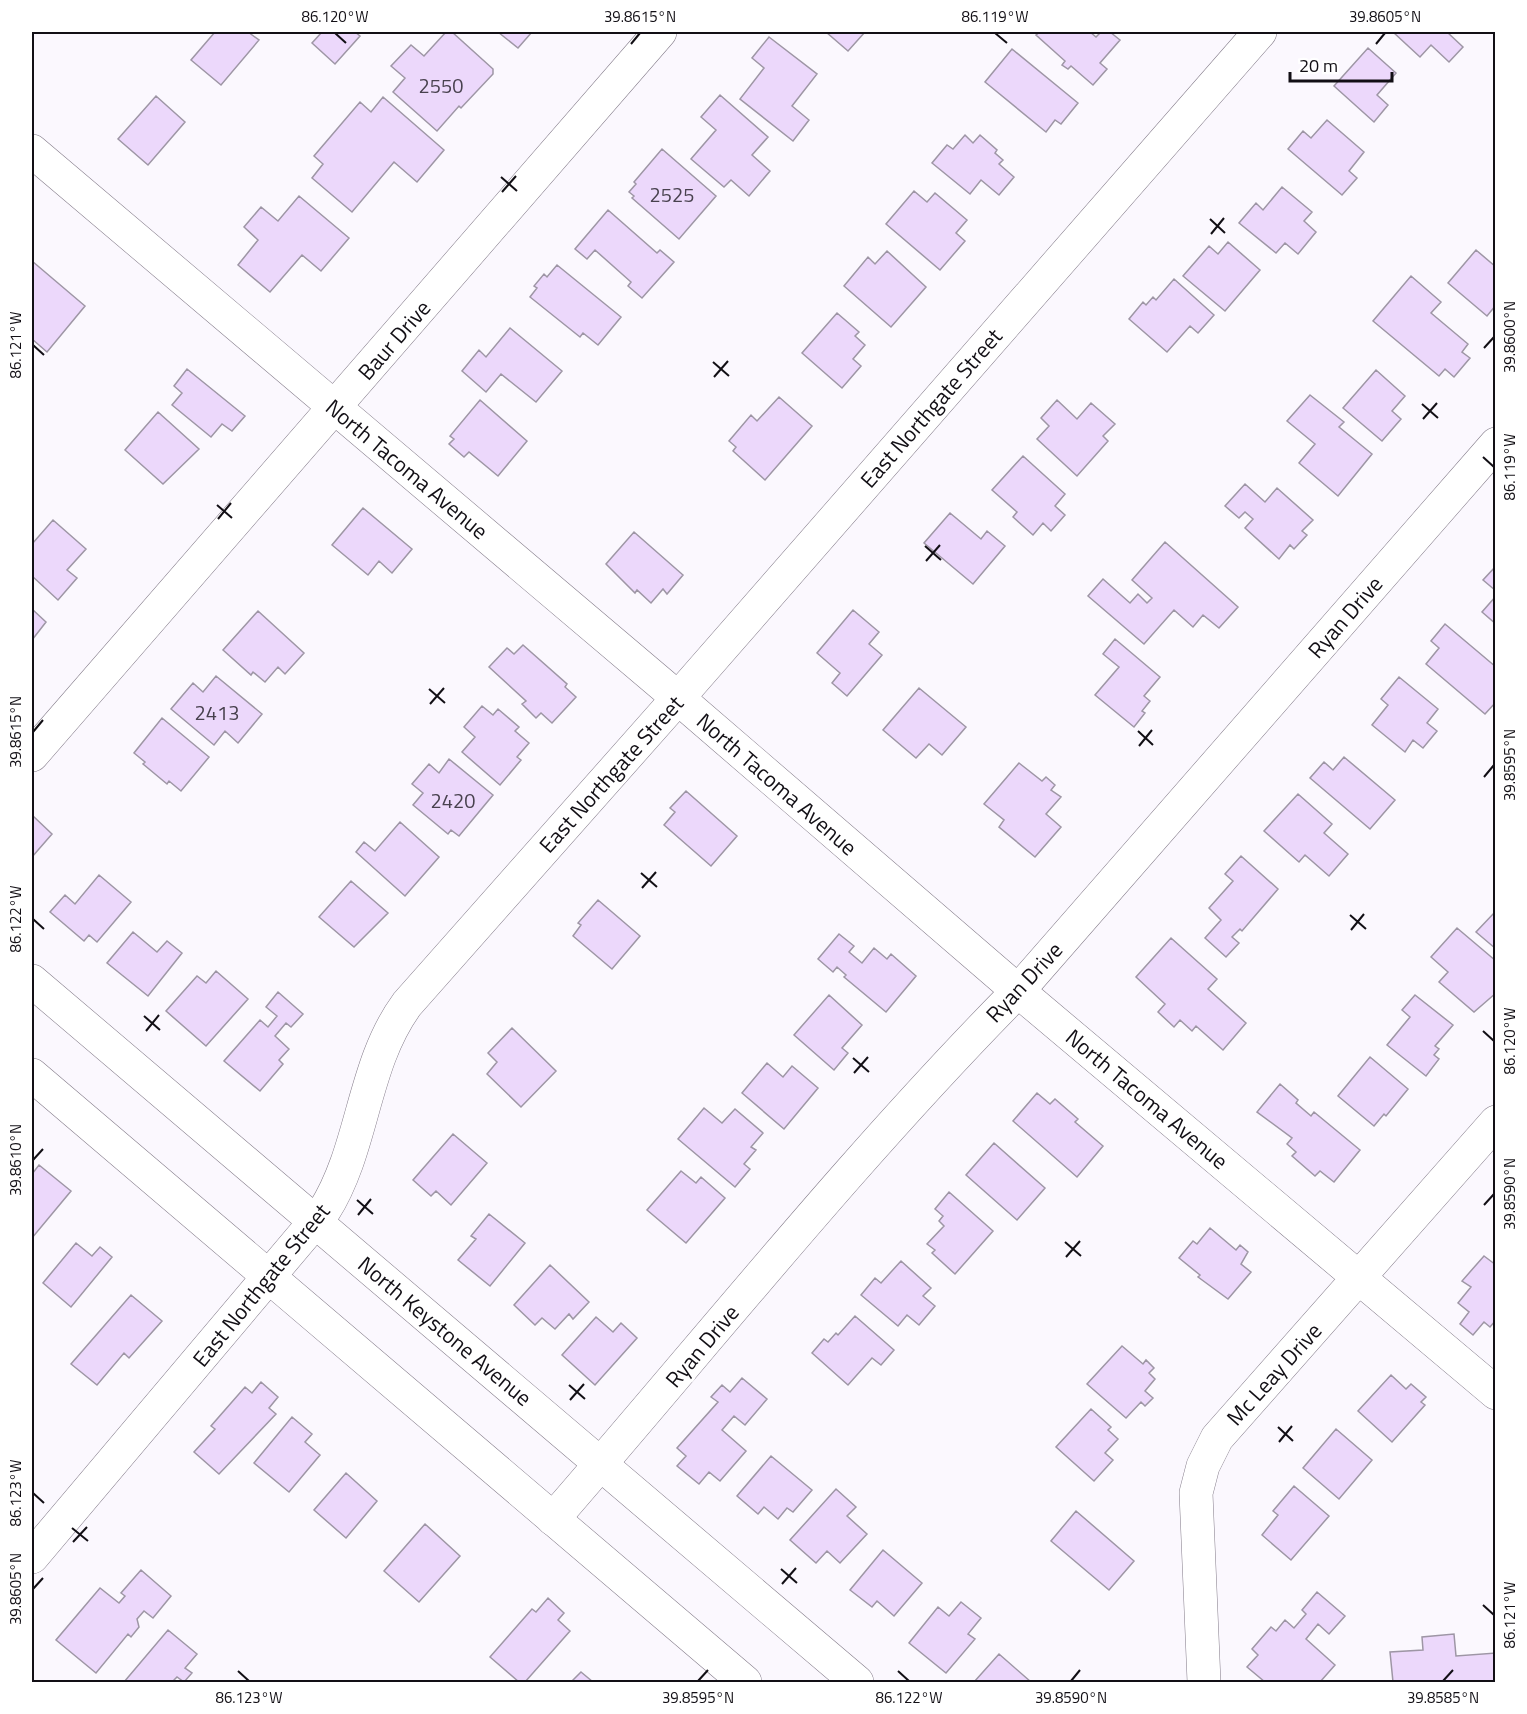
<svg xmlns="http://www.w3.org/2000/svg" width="1527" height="1714" font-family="'Titillium Web',sans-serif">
	<rect width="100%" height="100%" fill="#fbf8fe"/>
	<path fill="#ecd8fb" stroke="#9e96a5" stroke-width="1.5" d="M 215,32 L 248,32 L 259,40 L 221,85 L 191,60 Z
		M 322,32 L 355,32 L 360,36 L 335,64 L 312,43 Z
		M 446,32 L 452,32 L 493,69 L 493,74 L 461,108 L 459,106 L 437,131 L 393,92 L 405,78 L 391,66 L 411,45 L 424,56 Z
		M 498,32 L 532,32 L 518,48 Z
		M 826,32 L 865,32 L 848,51 Z
		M 1040,32 L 1090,32 L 1096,37 L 1101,32 L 1110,32 L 1120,40 L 1100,63 L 1107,69 L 1093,85 L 1071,66 L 1068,69 L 1062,65 L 1065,61 L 1036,35 Z
		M 1393,32 L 1447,32 L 1463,47 L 1449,62 L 1431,45 L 1420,57 Z
		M 769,37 L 817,74 L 792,106 L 809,120 L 793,141 L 740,99 L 764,68 L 752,58 Z
		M 1368,48 L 1396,73 L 1377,95 L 1388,105 L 1374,122 L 1334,86 Z
		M 1012,49 L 1078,103 L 1061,124 L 1055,120 L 1046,132 L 985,82 Z
		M 720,95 L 768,137 L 752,155 L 770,171 L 749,196 L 731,180 L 724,187 L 691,159 L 716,130 L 701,117 Z
		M 156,96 L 185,122 L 148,165 L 118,139 Z
		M 383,97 L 444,150 L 417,182 L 394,162 L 352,212 L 312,178 L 323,164 L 314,156 L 360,102 L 371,112 Z
		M 1327,120 L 1364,152 L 1349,171 L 1357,178 L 1342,195 L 1288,149 L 1303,131 L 1311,138 Z
		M 965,135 L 973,143 L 980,135 L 997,150 L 995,153 L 1003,160 L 999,164 L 1014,177 L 999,195 L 981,180 L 970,194 L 932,163 L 947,145 L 953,149 Z
		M 662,149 L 716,196 L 679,239 L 632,198 L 634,196 L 629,192 L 636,184 L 634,182 Z
		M 1282,187 L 1312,212 L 1304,221 L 1316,232 L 1298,254 L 1285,243 L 1276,253 L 1239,223 L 1256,203 L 1263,210 Z
		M 914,191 L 927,202 L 935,193 L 967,220 L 956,233 L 965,241 L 940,270 L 886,224 Z
		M 299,196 L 349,238 L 321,271 L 302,255 L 270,292 L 238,265 L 258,240 L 244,227 L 261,207 L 278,221 Z
		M 608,210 L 657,253 L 660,250 L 674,262 L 642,298 L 628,286 L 631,282 L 595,250 L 587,259 L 575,249 Z
		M 1228,242 L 1260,270 L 1225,311 L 1183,276 L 1209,246 L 1218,254 Z
		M 1476,250 L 1496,267 L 1496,305 L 1487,316 L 1448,283 Z
		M 887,251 L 926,287 L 891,327 L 844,286 L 868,257 L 875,264 Z
		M 32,261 L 85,306 L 47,352 L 32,339 Z
		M 557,265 L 621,317 L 598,345 L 583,333 L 580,337 L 530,297 L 537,288 L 534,286 L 544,274 L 547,277 Z
		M 1411,276 L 1441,302 L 1431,313 L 1468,344 L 1462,352 L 1470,358 L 1454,377 L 1445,369 L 1439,376 L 1373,321 Z
		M 1174,279 L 1214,315 L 1198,333 L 1190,326 L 1167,352 L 1129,319 L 1143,302 L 1146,305 L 1153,297 L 1156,300 Z
		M 837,313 L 859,332 L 855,336 L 865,345 L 853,359 L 861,366 L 842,388 L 802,353 Z
		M 510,328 L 562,371 L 536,402 L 501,374 L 486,392 L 462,371 L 479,350 L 486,357 Z
		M 187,369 L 245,416 L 232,431 L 222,424 L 211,437 L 172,405 L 182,393 L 174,386 Z
		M 1376,370 L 1405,396 L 1392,411 L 1401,419 L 1382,441 L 1343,408 Z
		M 1310,395 L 1344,422 L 1339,427 L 1372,454 L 1338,496 L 1299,463 L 1315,444 L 1287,421 Z
		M 779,397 L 812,426 L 765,480 L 733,451 L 736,447 L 729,441 L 751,415 L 757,421 Z
		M 480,400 L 527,441 L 498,476 L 469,452 L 464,457 L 449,444 L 454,439 L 450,436 Z
		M 1057,400 L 1077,419 L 1091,403 L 1115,424 L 1103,436 L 1108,441 L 1077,476 L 1037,439 L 1049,426 L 1041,418 Z
		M 158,412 L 199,449 L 163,484 L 125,450 Z
		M 1023,456 L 1065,494 L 1055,506 L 1065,515 L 1051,531 L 1043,523 L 1033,535 L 1013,517 L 1017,512 L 992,490 Z
		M 1245,484 L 1265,502 L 1277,488 L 1313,520 L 1302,531 L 1307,535 L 1294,549 L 1290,545 L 1279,559 L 1245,528 L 1253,519 L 1245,512 L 1239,518 L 1225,506 Z
		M 363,508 L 412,549 L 392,573 L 379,561 L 368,575 L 332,545 Z
		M 950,513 L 981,539 L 987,531 L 1005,546 L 973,584 L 924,543 Z
		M 53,520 L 86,549 L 67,570 L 77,578 L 58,600 L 32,576 L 32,544 Z
		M 634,532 L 683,575 L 667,594 L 663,589 L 651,603 L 637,590 L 635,593 L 606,564 Z
		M 1165,542 L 1238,607 L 1219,628 L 1203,615 L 1193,627 L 1174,610 L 1144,644 L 1088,596 L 1103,579 L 1130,603 L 1138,594 L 1147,603 L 1152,598 L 1132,580 Z
		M 1496,566 L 1496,591 L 1483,580 Z
		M 1496,596 L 1496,624 L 1482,612 Z
		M 32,609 L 46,622 L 32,640 Z
		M 853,610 L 879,632 L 869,644 L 882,655 L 847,696 L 832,683 L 840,673 L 817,653 Z
		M 258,611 L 304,653 L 285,674 L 278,667 L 265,682 L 253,672 L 251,675 L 223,650 Z
		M 1445,624 L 1496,667 L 1496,702 L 1485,714 L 1426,664 L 1439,648 L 1431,641 Z
		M 1115,639 L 1160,677 L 1144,696 L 1150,701 L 1142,711 L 1145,713 L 1134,727 L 1095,695 L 1119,667 L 1103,654 Z
		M 523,645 L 567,684 L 565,687 L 576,697 L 552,723 L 541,713 L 536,718 L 522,704 L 526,701 L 489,667 L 507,648 L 514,654 Z
		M 216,676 L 262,714 L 238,743 L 225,731 L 214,745 L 171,709 L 193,683 L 203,692 Z
		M 1399,677 L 1438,709 L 1427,723 L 1437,731 L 1423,748 L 1413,740 L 1405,752 L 1372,725 L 1388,705 L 1381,699 Z
		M 919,688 L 966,727 L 942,755 L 929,744 L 916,758 L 883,730 Z
		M 482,706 L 493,715 L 498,709 L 519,727 L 515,731 L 529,743 L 517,757 L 521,760 L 500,785 L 462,752 L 475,737 L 464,727 Z
		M 162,718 L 209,757 L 181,791 L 169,781 L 167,784 L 143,764 L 145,762 L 134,753 Z
		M 1344,757 L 1395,800 L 1370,829 L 1310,778 L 1324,762 L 1333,770 Z
		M 449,759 L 493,795 L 459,836 L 451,830 L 448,834 L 413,805 L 423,793 L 412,784 L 429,764 L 439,773 Z
		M 1019,763 L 1042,781 L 1046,777 L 1055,785 L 1051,790 L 1061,797 L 1046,814 L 1061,827 L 1035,857 L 999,827 L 1004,820 L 984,804 Z
		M 686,791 L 737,836 L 711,866 L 664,825 L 675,812 L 670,808 Z
		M 1298,794 L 1332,824 L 1324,833 L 1348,854 L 1329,876 L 1305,855 L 1299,862 L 1264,831 Z
		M 32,815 L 52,834 L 32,857 Z
		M 400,822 L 439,857 L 405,896 L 356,852 L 364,842 L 375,851 Z
		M 1241,856 L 1278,889 L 1242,931 L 1240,929 L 1232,937 L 1239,943 L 1226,957 L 1205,938 L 1221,920 L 1209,908 L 1233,881 L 1225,874 Z
		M 99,875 L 131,902 L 97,942 L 89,935 L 84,941 L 50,912 L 65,895 L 75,904 Z
		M 351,881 L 388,913 L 354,947 L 319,917 Z
		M 598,900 L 640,936 L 612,969 L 573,936 L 581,925 L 578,923 Z
		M 1494,913 L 1496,915 L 1496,949 L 1476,932 Z
		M 1457,928 L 1496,961 L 1496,993 L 1474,1012 L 1439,982 L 1448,972 L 1431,957 Z
		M 133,932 L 157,952 L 167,941 L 182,953 L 148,996 L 107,963 Z
		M 839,934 L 854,946 L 849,952 L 862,963 L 874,948 L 887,959 L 891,954 L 916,976 L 886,1012 L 844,977 L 846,975 L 837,967 L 833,972 L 818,959 Z
		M 1171,938 L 1217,979 L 1208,989 L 1246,1023 L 1223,1050 L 1196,1026 L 1192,1031 L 1180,1020 L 1174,1027 L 1158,1012 L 1165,1004 L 1136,977 Z
		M 216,971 L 248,999 L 206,1046 L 166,1011 L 197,976 L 206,983 Z
		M 278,992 L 303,1014 L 291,1027 L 286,1023 L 275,1036 L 289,1049 L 279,1060 L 283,1064 L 260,1091 L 224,1061 L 260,1020 L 268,1027 L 277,1016 L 266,1007 Z
		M 829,995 L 862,1025 L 842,1048 L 848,1053 L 834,1070 L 794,1035 Z
		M 1415,995 L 1453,1025 L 1435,1046 L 1439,1049 L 1434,1055 L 1439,1059 L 1426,1076 L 1387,1045 L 1410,1017 L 1402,1010 Z
		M 512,1028 L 556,1071 L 521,1107 L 487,1074 L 497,1062 L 488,1053 Z
		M 1370,1057 L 1408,1089 L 1386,1116 L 1384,1114 L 1374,1126 L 1338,1096 Z
		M 767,1063 L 783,1077 L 792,1066 L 818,1088 L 784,1129 L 742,1093 Z
		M 1280,1084 L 1298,1100 L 1296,1103 L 1311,1116 L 1314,1112 L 1360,1150 L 1334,1182 L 1320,1171 L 1315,1176 L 1292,1156 L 1296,1152 L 1287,1144 L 1292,1138 L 1257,1112 Z
		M 1037,1093 L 1050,1104 L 1055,1099 L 1078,1119 L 1075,1122 L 1103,1146 L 1077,1177 L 1013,1121 Z
		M 704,1108 L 722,1123 L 735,1109 L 763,1133 L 751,1147 L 756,1150 L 744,1164 L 750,1169 L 735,1187 L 678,1139 Z
		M 453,1134 L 487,1163 L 451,1205 L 436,1191 L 431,1196 L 413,1180 Z
		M 994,1143 L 1045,1188 L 1017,1220 L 966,1175 Z
		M 39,1165 L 71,1191 L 32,1238 L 32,1174 Z
		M 681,1171 L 696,1183 L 701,1177 L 725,1198 L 686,1243 L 647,1210 Z
		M 949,1192 L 993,1231 L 955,1274 L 932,1253 L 935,1250 L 927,1244 L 944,1226 L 939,1221 L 943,1216 L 935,1209 Z
		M 489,1214 L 525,1243 L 490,1286 L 458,1260 L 476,1239 L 471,1236 Z
		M 1210,1228 L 1236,1250 L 1240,1245 L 1248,1252 L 1241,1264 L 1251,1272 L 1228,1299 L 1198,1277 L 1200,1275 L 1179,1258 L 1193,1241 L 1197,1244 Z
		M 76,1243 L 92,1256 L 100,1247 L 112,1257 L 71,1307 L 43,1283 Z
		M 1484,1256 L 1496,1265 L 1496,1320 L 1490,1327 L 1484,1322 L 1473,1335 L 1460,1324 L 1469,1312 L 1458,1303 L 1471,1287 L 1462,1281 Z
		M 901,1261 L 931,1288 L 923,1296 L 935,1306 L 919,1325 L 907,1315 L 898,1326 L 861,1295 L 875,1278 L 881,1283 Z
		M 550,1265 L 589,1302 L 573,1319 L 569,1314 L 555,1329 L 542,1318 L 535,1325 L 514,1305 Z
		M 131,1295 L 162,1321 L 129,1358 L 124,1353 L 97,1385 L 71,1364 Z
		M 855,1316 L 894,1350 L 881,1365 L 872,1358 L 848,1385 L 812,1353 L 824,1339 L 828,1342 L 836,1333 L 838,1335 Z
		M 596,1317 L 613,1332 L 621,1323 L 637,1338 L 595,1385 L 562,1355 Z
		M 1122,1346 L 1143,1364 L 1146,1360 L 1154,1368 L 1149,1373 L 1155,1379 L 1145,1391 L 1153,1398 L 1145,1406 L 1141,1402 L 1126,1418 L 1087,1384 Z
		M 1391,1375 L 1406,1389 L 1411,1384 L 1426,1397 L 1421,1402 L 1425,1405 L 1392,1442 L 1358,1411 Z
		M 742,1378 L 767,1399 L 745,1425 L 734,1416 L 722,1430 L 746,1451 L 720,1481 L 709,1472 L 699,1484 L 677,1466 L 686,1456 L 677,1448 L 718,1402 L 711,1397 L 722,1385 L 730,1392 Z
		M 261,1382 L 278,1397 L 269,1408 L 276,1414 L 219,1474 L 194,1452 L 215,1429 L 211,1426 L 245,1387 L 252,1393 Z
		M 1091,1409 L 1111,1427 L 1108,1430 L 1118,1439 L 1105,1453 L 1113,1460 L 1094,1481 L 1056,1447 Z
		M 292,1417 L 312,1434 L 305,1442 L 320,1455 L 289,1492 L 254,1463 Z
		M 1336,1429 L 1372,1460 L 1339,1499 L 1303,1468 Z
		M 771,1456 L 812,1490 L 793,1512 L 787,1508 L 778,1519 L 764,1507 L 758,1514 L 737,1496 Z
		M 346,1473 L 377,1501 L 346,1538 L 314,1510 Z
		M 1294,1486 L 1329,1516 L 1291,1560 L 1262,1535 L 1278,1515 L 1273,1511 Z
		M 836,1489 L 856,1507 L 847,1516 L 867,1534 L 840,1563 L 827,1551 L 816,1563 L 790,1540 Z
		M 1076,1511 L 1134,1561 L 1109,1590 L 1051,1541 Z
		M 425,1524 L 460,1556 L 419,1602 L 384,1571 Z
		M 883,1550 L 922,1583 L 894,1616 L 877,1601 L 872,1607 L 850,1590 Z
		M 141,1570 L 171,1596 L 153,1618 L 144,1611 L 137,1619 L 139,1627 L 131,1637 L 128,1634 L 96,1673 L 56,1640 L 100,1588 L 119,1603 L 125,1596 L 121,1593 Z
		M 1317,1592 L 1345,1616 L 1329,1634 L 1318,1624 L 1306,1639 L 1335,1665 L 1320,1682 L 1265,1682 L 1247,1667 L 1258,1655 L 1252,1649 L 1271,1627 L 1276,1631 L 1285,1620 L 1294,1628 L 1306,1614 L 1302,1610 Z
		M 548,1598 L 564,1613 L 558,1620 L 570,1631 L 525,1682 L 519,1682 L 490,1657 L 532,1609 L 536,1612 Z
		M 961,1602 L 981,1618 L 968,1634 L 975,1639 L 946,1673 L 909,1643 L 938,1607 L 949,1616 Z
		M 168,1630 L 197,1654 L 185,1668 L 192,1673 L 184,1682 L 177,1677 L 172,1682 L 124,1682 Z
		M 1454,1634 L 1456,1656 L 1496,1653 L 1496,1682 L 1393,1682 L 1390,1652 L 1423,1650 L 1422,1637 Z
		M 999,1654 L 1031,1682 L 974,1682 Z
		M 581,1672 L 593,1682 L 571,1682 Z"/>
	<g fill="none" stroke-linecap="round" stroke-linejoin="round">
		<g stroke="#837b89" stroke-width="34">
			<path id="minor" d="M 32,151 L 678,698 L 1018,991 L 1496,1393
				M 32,755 L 660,32
				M 553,1519 C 707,1342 853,1158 1018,991 L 1496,444
				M 32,1557 L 324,1211 C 364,1148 362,1065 407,1004 L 678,698 L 1260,32
				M 1204,1682 L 1196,1493 L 1203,1466 L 1217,1438 L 1496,1122"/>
		</g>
		<g stroke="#837b89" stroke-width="34">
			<path id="primary" d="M 32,981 L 857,1682
				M 32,1075 L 745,1682"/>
		</g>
		<use href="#minor" stroke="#fff" stroke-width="33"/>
		<use href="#primary" stroke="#fff" stroke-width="33"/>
	</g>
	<path fill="none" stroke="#120f15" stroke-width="2" d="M 335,33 L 346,43M 995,33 L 1007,43M 631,44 L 640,33M 1376,44 L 1385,33M 501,177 L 517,191M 502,192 L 516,176M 1210,219 L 1225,233M 1211,234 L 1224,218M 33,345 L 44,355M 1484,348 L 1494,337M 713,362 L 729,376M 714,377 L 728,361M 1422,404 L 1438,418M 1423,419 L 1437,403M 1483,457 L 1494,467M 217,505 L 232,518M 218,519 L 231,503M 925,546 L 941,560M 926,561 L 940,545M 429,689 L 445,703M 430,704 L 444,688M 1138,731 L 1153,745M 33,732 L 43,720M 1139,746 L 1152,730M 1484,777 L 1494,765M 641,873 L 657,887M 642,888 L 656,872M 1350,915 L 1366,929M 33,919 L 44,929M 1351,930 L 1364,914M 144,1016 L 160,1030M 146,1031 L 159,1015M 1483,1031 L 1494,1041M 853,1058 L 869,1072M 854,1073 L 868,1057M 33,1160 L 43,1149M 357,1200 L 373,1214M 1484,1205 L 1494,1194M 358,1215 L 371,1199M 1065,1242 L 1081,1256M 1066,1257 L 1080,1241M 569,1385 L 585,1399M 570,1400 L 584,1384M 1278,1427 L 1293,1441M 1279,1442 L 1292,1426M 33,1493 L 44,1503M 72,1528 L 88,1541M 73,1542 L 87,1527M 781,1569 L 797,1583M 782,1584 L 796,1568M 33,1589 L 43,1578M 1483,1605 L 1494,1615M 238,1671 L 249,1681M 898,1671 L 909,1681M 698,1681 L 708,1670M 1071,1681 L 1080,1670M 1443,1681 L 1453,1670"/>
	<g text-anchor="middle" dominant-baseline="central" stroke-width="6" stroke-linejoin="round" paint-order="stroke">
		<g font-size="20" fill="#48414e">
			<text x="441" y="85">2550</text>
			<text x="672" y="194">2525</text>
			<text x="217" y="712">2413</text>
			<text x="453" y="800">2420</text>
		</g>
		<g font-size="22" fill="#120f15" stroke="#fff">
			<text transform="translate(394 340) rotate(-49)">Baur Drive</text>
			<text transform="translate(931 408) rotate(-49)">East Northgate Street</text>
			<text transform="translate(407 469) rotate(40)">North Tacoma Avenue</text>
			<text transform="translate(1345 617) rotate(-49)">Ryan Drive</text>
			<text transform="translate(611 774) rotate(-48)">East Northgate Street</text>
			<text transform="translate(777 784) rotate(41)">North Tacoma Avenue</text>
			<text transform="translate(1024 982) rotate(-47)">Ryan Drive</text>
			<text transform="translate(1147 1099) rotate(40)">North Tacoma Avenue</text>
			<text transform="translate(261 1285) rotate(-51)">East Northgate Street</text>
			<text transform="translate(445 1331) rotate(40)">North Keystone Avenue</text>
			<text transform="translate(702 1346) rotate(-50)">Ryan Drive</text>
			<text transform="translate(1274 1374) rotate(-48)">Mc Leay Drive</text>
		</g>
	</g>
	<rect width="1527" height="1714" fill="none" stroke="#ffffff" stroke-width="66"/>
	<path d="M1290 72v9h102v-9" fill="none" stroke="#120f15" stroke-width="3"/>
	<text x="1299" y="72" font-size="18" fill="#120f15" stroke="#ffffff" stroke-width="4.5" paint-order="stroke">20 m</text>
	<rect x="33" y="33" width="1461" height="1648" fill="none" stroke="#120f15" stroke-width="2"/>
	<g font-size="15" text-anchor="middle" fill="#120f15">
		<text x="335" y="22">86.120°W</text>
		<text x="640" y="22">39.8615°N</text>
		<text x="995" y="22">86.119°W</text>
		<text x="1385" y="22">39.8605°N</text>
		<text transform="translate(1510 337) rotate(-90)" y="5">39.8600°N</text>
		<text transform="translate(16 345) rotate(-90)" y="5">86.121°W</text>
		<text transform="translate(1510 467) rotate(-90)" y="5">86.119°W</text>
		<text transform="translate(16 732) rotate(-90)" y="5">39.8615°N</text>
		<text transform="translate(1510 765) rotate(-90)" y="5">39.8595°N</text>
		<text transform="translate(16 919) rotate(-90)" y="5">86.122°W</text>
		<text transform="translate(1510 1041) rotate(-90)" y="5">86.120°W</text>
		<text transform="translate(16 1160) rotate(-90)" y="5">39.8610°N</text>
		<text transform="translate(1510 1194) rotate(-90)" y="5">39.8590°N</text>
		<text transform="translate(16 1493) rotate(-90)" y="5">86.123°W</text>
		<text transform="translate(16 1589) rotate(-90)" y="5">39.8605°N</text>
		<text transform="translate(1510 1615) rotate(-90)" y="5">86.121°W</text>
		<text x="249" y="1703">86.123°W</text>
		<text x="698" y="1703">39.8595°N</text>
		<text x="909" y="1703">86.122°W</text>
		<text x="1071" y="1703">39.8590°N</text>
		<text x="1443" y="1703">39.8585°N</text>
	</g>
</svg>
